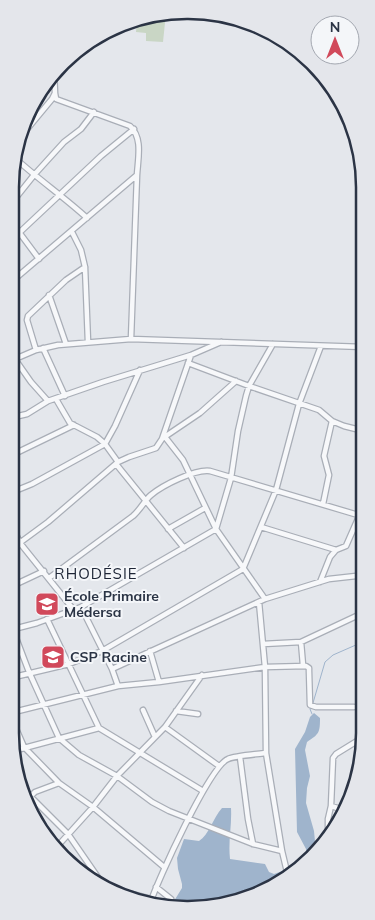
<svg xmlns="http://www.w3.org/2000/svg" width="375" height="920" font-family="Mulish,sans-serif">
	<rect width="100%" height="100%" fill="#e4e7ec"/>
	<path fill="#c9d6c5" d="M 166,13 L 163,42 L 146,41 L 146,33 L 136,32 L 137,21 Z"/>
	<path fill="#9fb4cc" d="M 314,713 L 320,718 C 320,733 319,734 307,742 L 305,750 L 310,776 L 307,788 L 306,803 L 314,831 L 316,852 L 305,861 L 306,857 L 306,849 L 297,832 L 295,749 L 305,732 L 310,717 Z
		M 222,808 L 231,808 C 232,826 228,841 230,859 L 265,864 L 269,872 L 274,874 L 302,864 L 276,886 L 222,907 L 179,908 L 174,901 L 182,888 L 182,884 L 178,869 L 177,858 L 184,839 L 199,841 C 209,835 213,818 222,808 Z"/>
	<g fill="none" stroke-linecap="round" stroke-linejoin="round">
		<path stroke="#9fb4cc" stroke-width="1" d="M 313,703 L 325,662 L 333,655 L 365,641
			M 311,707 L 310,709 L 312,714"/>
		<g stroke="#a9aeb7" stroke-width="7">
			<path id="street" d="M 54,71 L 55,93
				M 15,158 C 38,179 64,197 87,218
				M 10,205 L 34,175 L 64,142 L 81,129 L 94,112
				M 10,220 L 39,259
				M 20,232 L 101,156 L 134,129
				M 72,232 L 81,250 L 85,267 L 88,342
				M 10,283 L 137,175 C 138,158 143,138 130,126 L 56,99 L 55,93 L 52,99 L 18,140
				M 49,295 L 66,344
				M 131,339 L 137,175
				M 43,348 L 65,396
				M 36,350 L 27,320 L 28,316 L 66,280 L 85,267
				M 10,352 L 31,382 L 48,401
				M 15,359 L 36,350 L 58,345 L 131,339 L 364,347
				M 188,363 L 249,386 L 319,410 L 332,421 L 344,426 L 364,431
				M 56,399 L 70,423 L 97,437 L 105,444 L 118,462 L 129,457 L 156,448 L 162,439 L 191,355
				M 10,418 L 27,414 L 48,401 L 103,382 L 191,355 L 221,342
				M 165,437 L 183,460 L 216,529 L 265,599
				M 163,438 L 200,413 L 236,381
				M 10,456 L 74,425
				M 116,464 L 184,548
				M 10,493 L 32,484 L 105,444 L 115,426 L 140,370
				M 323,504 L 329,475 L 324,456 L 332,421
				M 10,521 L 20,543 L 73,609
				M 261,527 L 336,550
				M 168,529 L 205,508
				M 10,550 L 48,522 L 118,462
				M 49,578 L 133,516 C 141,509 144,501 151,495 C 163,485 195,469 210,471 L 358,515
				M 320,582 L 330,557 L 336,550 L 346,546 L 364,505
				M 10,587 L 44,571
				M 259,602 L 265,667 L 266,753 L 282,851 L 288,876
				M 81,607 L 112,669 L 118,686
				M 47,619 L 99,728 L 203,791
				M 10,622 L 29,672 L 59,738 L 79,755 L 117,776 L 152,802 L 169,811 L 253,844 L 282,851
				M 10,630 L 37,623 L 81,607 L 216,529 L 231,478 L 238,431 L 246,396 L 249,386 L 273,344
				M 301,642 L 303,665
				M 263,644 L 301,642 L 365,612
				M 150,651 L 159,682 L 265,667 L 306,666 L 309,668 L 309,671 L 310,705 L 316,707 L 354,707
				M 112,669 L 265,599 L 329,579 L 365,575
				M 10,678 L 69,664 L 102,651 L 243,569 L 276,490 L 299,404 L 321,346
				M 143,710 L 155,737
				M 176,711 L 198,714
				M 10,713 L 118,686 L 159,682
				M 10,715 L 24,747 L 59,783 L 93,807 L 164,867
				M 165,727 L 219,766
				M 13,751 L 99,728
				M 240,757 L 248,819 L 253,844
				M 19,785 L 68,834 L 106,889
				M 26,801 L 35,792 L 59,783
				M 344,810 L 331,806 L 333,758 L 336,754 L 362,738 L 365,727
				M 328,841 L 328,819 L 331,806
				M 54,850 L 93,807 L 117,776 L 165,727 L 202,675
				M 156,887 L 171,899 L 159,907
				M 125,895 L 132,894 L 151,899
				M 150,904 C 157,881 210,766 228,759 C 234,756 258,754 266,753"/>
		</g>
		<use href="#street" stroke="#f7f8fa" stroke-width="4.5"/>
	</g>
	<defs>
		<g id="school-square" transform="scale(1.25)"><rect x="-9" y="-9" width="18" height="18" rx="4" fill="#d1495b" stroke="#f4f6f9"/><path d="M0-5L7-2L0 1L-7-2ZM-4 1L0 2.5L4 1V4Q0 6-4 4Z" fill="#fff"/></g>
	</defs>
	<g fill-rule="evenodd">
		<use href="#school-square" x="47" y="604"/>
		<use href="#school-square" x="53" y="657"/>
	</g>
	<g text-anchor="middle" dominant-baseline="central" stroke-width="4" stroke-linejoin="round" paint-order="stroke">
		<g font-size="14" font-weight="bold" fill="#2b3445" stroke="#f4f6f9" text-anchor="start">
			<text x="64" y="596">École Primaire<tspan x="64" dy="16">Médersa</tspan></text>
			<text x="70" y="657">CSP Racine</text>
		</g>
		<g font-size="15" letter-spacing="1" fill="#1d2536" stroke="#f4f6f9">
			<text x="96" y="573">RHODÉSIE</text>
		</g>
	</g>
	<path d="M0 0H375V920H0ZM187 19H188A168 168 0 0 1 356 187V733A168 168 0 0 1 188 901H187A168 168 0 0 1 19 733V187A168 168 0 0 1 187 19Z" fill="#e4e6eb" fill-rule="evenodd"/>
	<path fill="none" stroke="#2b3445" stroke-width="2.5" d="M187 19H188A168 168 0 0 1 356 187V733A168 168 0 0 1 188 901H187A168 168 0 0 1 19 733V187A168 168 0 0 1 187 19Z"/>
	<g transform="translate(335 40)"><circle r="24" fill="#f4f6f9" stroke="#a4a8b1"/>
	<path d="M0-4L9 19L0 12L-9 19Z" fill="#d1495b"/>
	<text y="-8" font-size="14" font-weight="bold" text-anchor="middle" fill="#2b3445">N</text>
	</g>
</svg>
